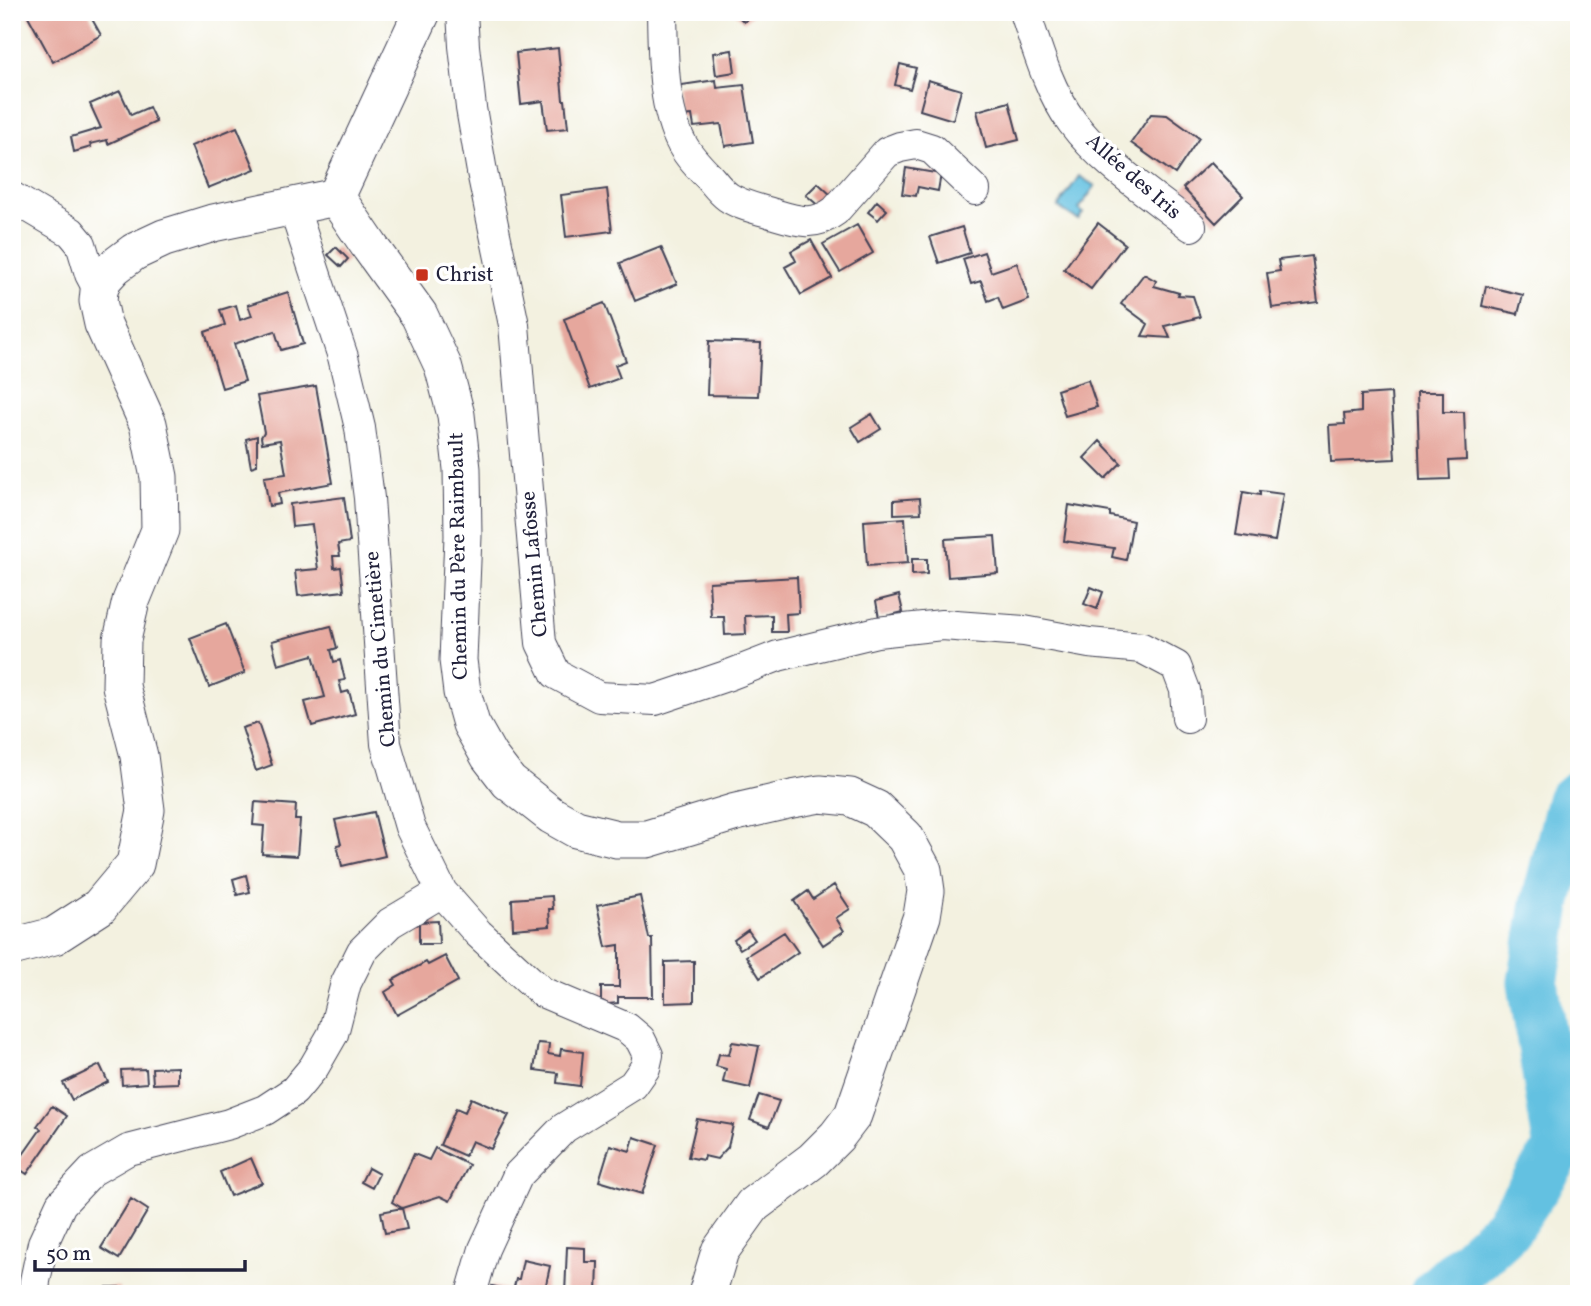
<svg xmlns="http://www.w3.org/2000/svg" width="1591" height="1306" font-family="Vollkorn,serif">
	<rect width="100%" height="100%" fill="#fff"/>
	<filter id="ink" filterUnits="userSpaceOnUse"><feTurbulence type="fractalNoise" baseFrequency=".0143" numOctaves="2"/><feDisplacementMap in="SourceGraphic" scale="14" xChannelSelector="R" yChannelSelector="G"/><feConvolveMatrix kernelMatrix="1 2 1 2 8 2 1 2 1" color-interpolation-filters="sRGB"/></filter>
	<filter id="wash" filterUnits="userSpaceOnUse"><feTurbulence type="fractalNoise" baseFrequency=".00686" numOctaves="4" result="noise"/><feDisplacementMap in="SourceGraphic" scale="28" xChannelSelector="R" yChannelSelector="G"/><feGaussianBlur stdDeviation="1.57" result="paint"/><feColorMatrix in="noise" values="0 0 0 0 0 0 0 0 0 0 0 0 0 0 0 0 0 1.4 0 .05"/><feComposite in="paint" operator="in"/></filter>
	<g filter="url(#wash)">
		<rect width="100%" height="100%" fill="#f3f1e0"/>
		<path fill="#63c1e1" stroke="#42728e" stroke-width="2" d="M 1079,176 L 1095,186 L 1079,209 L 1083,213 L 1078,220 L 1058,207 Z"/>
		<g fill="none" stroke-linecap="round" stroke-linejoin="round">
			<path stroke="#63c1e1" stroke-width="51" d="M 1435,1294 L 1507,1228 L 1559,1149 L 1533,982 L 1546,904 L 1572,801 L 1579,795"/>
		</g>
		<g id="blocks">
			<path fill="#e6a79d" d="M 34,12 L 88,12 L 101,35 L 53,62 L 28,16 Z
				M 525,12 L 567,12 L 568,15 L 526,19 Z
				M 734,12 L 755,12 L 744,22 Z
				M 558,48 L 563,100 L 565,100 L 568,128 L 547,130 L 543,101 L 521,104 L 516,53 Z
				M 732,50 L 735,72 L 716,75 L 713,53 Z
				M 900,64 L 916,68 L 910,89 L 895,85 Z
				M 716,80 L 717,88 L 744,85 L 753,142 L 725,146 L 721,124 L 694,127 L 692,115 L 679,116 L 675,86 Z
				M 928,80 L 961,90 L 953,120 L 920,110 Z
				M 120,91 L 131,115 L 149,107 L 156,122 L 108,144 L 107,140 L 90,144 L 91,147 L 74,152 L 71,137 L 101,128 L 90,104 Z
				M 1009,102 L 1019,140 L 986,148 L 977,111 Z
				M 1151,114 L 1167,115 L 1199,138 L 1175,174 L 1131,143 Z
				M 237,127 L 255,169 L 208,188 L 191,146 Z
				M 1211,162 L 1243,196 L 1216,223 L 1183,188 Z
				M 906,168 L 941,174 L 938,191 L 918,187 L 916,196 L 902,194 Z
				M 818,183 L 833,197 L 821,208 L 806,195 Z
				M 607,189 L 612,231 L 566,237 L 561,195 Z
				M 877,201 L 887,210 L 878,220 L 868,212 Z
				M 1098,223 L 1125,244 L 1091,289 L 1064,269 Z
				M 857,225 L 873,253 L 840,272 L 823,244 Z
				M 962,227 L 970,253 L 939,263 L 930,237 Z
				M 811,240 L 832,278 L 801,295 L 785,267 L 796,261 L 791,251 Z
				M 336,247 L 348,259 L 341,267 L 328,255 Z
				M 661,247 L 677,284 L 635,301 L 620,263 Z
				M 984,252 L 991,272 L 1017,263 L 1029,300 L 1003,310 L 998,297 L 988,301 L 981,281 L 971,284 L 963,259 Z
				M 1312,256 L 1318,302 L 1272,308 L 1267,273 L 1280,271 L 1278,260 Z
				M 1144,274 L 1156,281 L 1154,286 L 1179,293 L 1178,295 L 1193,296 L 1200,317 L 1165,326 L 1170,338 L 1142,336 L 1148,324 L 1121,304 Z
				M 1486,286 L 1523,295 L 1518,314 L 1482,306 Z
				M 288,292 L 303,344 L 281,350 L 275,331 L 234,344 L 245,381 L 222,388 L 205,332 L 225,325 L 220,310 L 236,305 L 240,320 L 252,316 L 248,305 Z
				M 604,303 L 626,361 L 615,365 L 620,378 L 590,389 L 564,319 Z
				M 709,341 L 761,343 L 758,396 L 707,395 Z
				M 1088,380 L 1097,407 L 1065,416 L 1057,390 Z
				M 316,386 L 333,483 L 278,493 L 280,504 L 269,506 L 264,477 L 286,474 L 280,440 L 262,443 L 261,437 L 264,432 L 257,396 Z
				M 1417,392 L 1443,392 L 1443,412 L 1464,412 L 1466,460 L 1449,461 L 1450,479 L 1420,480 Z
				M 1391,393 L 1395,459 L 1331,462 L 1329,425 L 1345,424 L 1344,414 L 1361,412 L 1361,395 Z
				M 872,414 L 881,429 L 860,442 L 851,427 Z
				M 257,436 L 257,465 L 251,467 L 246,439 Z
				M 1100,441 L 1121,463 L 1105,479 L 1084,458 Z
				M 1260,491 L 1283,494 L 1275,541 L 1236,535 L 1243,492 L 1260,495 Z
				M 344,497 L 350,542 L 338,544 L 340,556 L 333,556 L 334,568 L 341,567 L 344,591 L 298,596 L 295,571 L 318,569 L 312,525 L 292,527 L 290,504 Z
				M 920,498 L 921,513 L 894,514 L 894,500 Z
				M 1069,505 L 1110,512 L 1110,516 L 1133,521 L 1126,560 L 1112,557 L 1114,548 L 1064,541 Z
				M 905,518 L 908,563 L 867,566 L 864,521 Z
				M 995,536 L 998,573 L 948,577 L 945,539 Z
				M 912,559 L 927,559 L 927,574 L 912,575 Z
				M 797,577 L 799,613 L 786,614 L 787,632 L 772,632 L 772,615 L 745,616 L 746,634 L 725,635 L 724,617 L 711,617 L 709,582 Z
				M 1091,587 L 1103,592 L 1097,609 L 1084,604 Z
				M 899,595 L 903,612 L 879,618 L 876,601 Z
				M 226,624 L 245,673 L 209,687 L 190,638 Z
				M 331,626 L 337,648 L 331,650 L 334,662 L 340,660 L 345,680 L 339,681 L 342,693 L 349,691 L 355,714 L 312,726 L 305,702 L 325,697 L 313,655 L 278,665 L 272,641 Z
				M 258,723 L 272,765 L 256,771 L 242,728 Z
				M 255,802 L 296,805 L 295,820 L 300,820 L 297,856 L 262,854 L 264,826 L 253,825 Z
				M 374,812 L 385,856 L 342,866 L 337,845 L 341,844 L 335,820 Z
				M 246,875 L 250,892 L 237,895 L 233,879 Z
				M 834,885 L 850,909 L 836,918 L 844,931 L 823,945 L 794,901 L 808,891 L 813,899 Z
				M 552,896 L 553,909 L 549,909 L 550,926 L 513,929 L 512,899 Z
				M 640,896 L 649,938 L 652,938 L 653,997 L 618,997 L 618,1003 L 608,1004 L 601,1000 L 601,987 L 619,987 L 619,945 L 606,947 L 597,905 Z
				M 438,921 L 439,944 L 419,944 L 419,922 Z
				M 748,930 L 755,940 L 740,949 L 734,940 Z
				M 784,932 L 798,952 L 760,978 L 746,956 Z
				M 445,956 L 458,981 L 397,1015 L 385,992 L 396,985 L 393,980 L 426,962 L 428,965 Z
				M 694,961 L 694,1002 L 665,1003 L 665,962 Z
				M 732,1042 L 759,1046 L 750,1088 L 723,1082 L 726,1069 L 716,1066 L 719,1054 L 729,1055 Z
				M 538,1043 L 549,1044 L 548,1054 L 560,1056 L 561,1049 L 583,1052 L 580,1086 L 557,1083 L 558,1073 L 534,1070 Z
				M 100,1065 L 108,1082 L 72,1100 L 63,1083 Z
				M 178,1067 L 178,1083 L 153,1084 L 152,1068 Z
				M 146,1069 L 147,1083 L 122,1085 L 121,1070 Z
				M 759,1095 L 779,1101 L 769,1127 L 750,1120 Z
				M 471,1098 L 509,1115 L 491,1149 L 472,1141 L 465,1156 L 440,1145 L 456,1108 L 465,1112 Z
				M 52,1106 L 67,1116 L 27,1174 L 15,1166 L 41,1129 L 37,1126 Z
				M 697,1119 L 733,1125 L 728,1147 L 717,1159 L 704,1156 L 703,1160 L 688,1157 Z
				M 634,1137 L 658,1145 L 642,1194 L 599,1181 L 610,1145 L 630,1151 Z
				M 435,1148 L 469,1165 L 450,1201 L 440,1196 L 402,1208 L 407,1229 L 385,1233 L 381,1212 L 402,1208 L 392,1202 L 414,1154 L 429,1160 Z
				M 251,1158 L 262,1183 L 230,1196 L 220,1172 Z
				M 368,1168 L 379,1174 L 372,1188 L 361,1182 Z
				M 131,1199 L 148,1210 L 119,1259 L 101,1248 Z
				M 567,1247 L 585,1248 L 585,1262 L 598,1262 L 597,1294 L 565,1294 Z
				M 523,1260 L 550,1266 L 544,1294 L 490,1294 L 492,1286 L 513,1291 L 516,1279 L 519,1279 Z
				M 107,1287 L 119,1287 L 119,1294 L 108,1294 Z
				M 234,1290 L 273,1292 L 273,1294 L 234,1294 Z"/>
		</g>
	</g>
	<g filter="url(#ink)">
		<use href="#blocks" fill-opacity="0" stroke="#414154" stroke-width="2"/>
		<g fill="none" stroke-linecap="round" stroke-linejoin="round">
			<g stroke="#414154" stroke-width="32">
				<path id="minor" d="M 462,12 L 464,46 L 471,108 L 482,172 L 514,325 L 541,643 L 556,674 L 599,697 L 655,700 L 729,675 L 778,656 L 877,632 L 942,625 L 1024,631 L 1089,643 L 1142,648 L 1176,666 L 1185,690 L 1187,718
					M 662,12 C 663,53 662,107 682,144 C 689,157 700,168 710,178 C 715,184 721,192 728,197 C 741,206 759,209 774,214 C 797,221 814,227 835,211 L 887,152 L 900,147 L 916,144 L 932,149 L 975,190
					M 1025,12 C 1037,49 1049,91 1072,122 C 1103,164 1151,194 1191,226
					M 12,197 L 71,232 L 81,244 L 90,274 L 99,291
					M 293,206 L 343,357 L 360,428 L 369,498 L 386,744 L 410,827 L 442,892 L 478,933 L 542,992 L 627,1028 L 640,1039 L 648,1055 L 645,1068 L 633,1085 L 564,1128 L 518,1175 L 484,1249 L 471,1294
					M 34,1294 L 35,1281 L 43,1243 L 61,1204 L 92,1171 L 128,1150 L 229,1124 L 265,1110 L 294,1091 L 314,1067 L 333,1034 L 346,983 L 362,951 L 390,923 L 442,892"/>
			</g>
			<g stroke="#414154" stroke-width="39">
				<path id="tertiary" d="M 336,197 L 422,12
					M 12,947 L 54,936 L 99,907 L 135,864 L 146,810 L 139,756 L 121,686 L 122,640 L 131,601 L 160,530 L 159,477 L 148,424 L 103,324 L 98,301 L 99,291 L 103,279 L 114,267 L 134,252 L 164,238 L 213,223 L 336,197 L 370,247 L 419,315 L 443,366 L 456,415 L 462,469 L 463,536 L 458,660 L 462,692 L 471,724 L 489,756 L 509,782 L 551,815 L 576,829 L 617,839 L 647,839 L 736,812 L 792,799 L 820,794 L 850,797 L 876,809 L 905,837 L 923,870 L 926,891 L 922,916 L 853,1115 L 837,1136 L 813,1160 L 753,1205 L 720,1251 L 707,1294"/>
			</g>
			<use href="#minor" stroke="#fff" stroke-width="30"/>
			<use href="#tertiary" stroke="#fff" stroke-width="37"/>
		</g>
	</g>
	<rect fill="#c8321e" stroke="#fff" stroke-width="2.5" x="415" y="268" width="14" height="14" rx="3.5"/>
	<g text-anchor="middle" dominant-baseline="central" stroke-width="7" stroke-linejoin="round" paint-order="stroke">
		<g font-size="21" fill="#22223b" stroke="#fff">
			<text transform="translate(1133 177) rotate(41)">Allée des Iris</text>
			<text transform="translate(459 556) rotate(-91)">Chemin du Père Raimbault</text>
			<text transform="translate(535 564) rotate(-95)">Chemin Lafosse</text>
			<text transform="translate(381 649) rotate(-95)">Chemin du Cimetière</text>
		</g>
		<g font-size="21" fill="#22223b" stroke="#fff" text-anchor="start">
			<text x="436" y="275">Christ</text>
		</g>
	</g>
	<rect width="1591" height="1306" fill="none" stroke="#fff" stroke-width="42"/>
	<path d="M35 1260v10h210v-10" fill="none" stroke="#22223b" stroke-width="3.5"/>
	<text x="46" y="1260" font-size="21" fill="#22223b" stroke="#ffffff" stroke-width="5" paint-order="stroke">50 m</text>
</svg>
